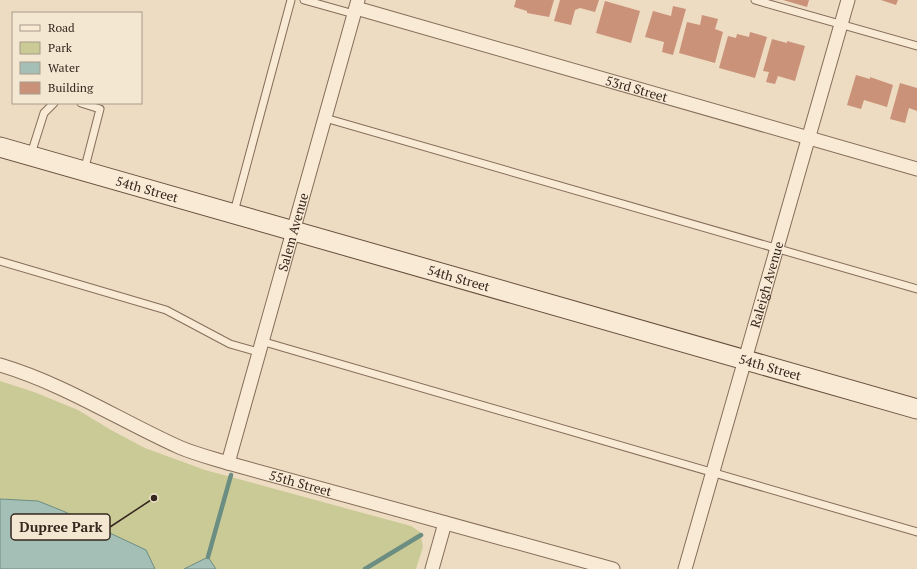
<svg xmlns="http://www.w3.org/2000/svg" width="917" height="569" font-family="'PT Serif',serif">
	<rect width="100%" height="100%" fill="#eddcc2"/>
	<path fill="#caca97" d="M 0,381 L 34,392 L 78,410 L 111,430 L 145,448 L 205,470 L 411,526 L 420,532 L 423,547 L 416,569 L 0,569 Z"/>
	<path fill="#a4bfb5" stroke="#6c8d81" d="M 0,499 L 38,501 L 63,511 L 146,550 L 155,569 L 0,569 Z
		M 208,557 L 216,569 L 184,569 Z"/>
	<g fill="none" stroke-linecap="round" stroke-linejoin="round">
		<path stroke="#6c8d81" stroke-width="4.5" d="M 208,557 L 231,475
			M 365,569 L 421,535"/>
	</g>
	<path fill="#ca9279" d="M 516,0 L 554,0 L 549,17 L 527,13 L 527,11 L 514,7 Z
		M 560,0 L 599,0 L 595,12 L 580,8 L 575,10 L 571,25 L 554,21 Z
		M 783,0 L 809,0 L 807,7 Z
		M 881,0 L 898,0 L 896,5 Z
		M 605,1 L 640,11 L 631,43 L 596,33 Z
		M 673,6 L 686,9 L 673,55 L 662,52 L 664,42 L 645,37 L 653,11 L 671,16 Z
		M 702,15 L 718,19 L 715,29 L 723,32 L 715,63 L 679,53 L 687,22 L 700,25 Z
		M 750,32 L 767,37 L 755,78 L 719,68 L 728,36 L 736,38 L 737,34 L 749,37 Z
		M 772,39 L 787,43 L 787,41 L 805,46 L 795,81 L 778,76 L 775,84 L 766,82 L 769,72 L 763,71 Z
		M 856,75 L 870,79 L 870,77 L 893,85 L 887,107 L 864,100 L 861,109 L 847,105 Z
		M 900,83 L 917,88 L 917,111 L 909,108 L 905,123 L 890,119 Z"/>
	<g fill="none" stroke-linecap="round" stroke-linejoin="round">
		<g stroke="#866d5a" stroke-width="9">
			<path id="lane" d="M 304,0 L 354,14
				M 755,0 L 917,46
				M 81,103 L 100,109 L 84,171
				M 325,118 L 917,289
				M 31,154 L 44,113 L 54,103
				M 234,212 L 291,0
				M 0,261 L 166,310 L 230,344 L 258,352
				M 261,341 L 917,532"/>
		</g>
		<g stroke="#866d5a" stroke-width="15">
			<g id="street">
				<path id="s1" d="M 356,8 L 917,169"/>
				<path id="s2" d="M 0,365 C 64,384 119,420 179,447 C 195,454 212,458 228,463 L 613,569"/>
				<path id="s3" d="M 228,463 L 358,0"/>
				<path d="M 432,569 L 445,523"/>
				<path id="s4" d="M 685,569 L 848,0"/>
			</g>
		</g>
		<g stroke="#684e3d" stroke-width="21">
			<g id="secondary">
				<path id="s5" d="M 0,147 L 917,409"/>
			</g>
		</g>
		<use href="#lane" stroke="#f8ead5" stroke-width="7"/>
		<use href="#street" stroke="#f8ead5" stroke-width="13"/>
		<use href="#secondary" stroke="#f8ead5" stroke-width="19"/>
	</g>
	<g text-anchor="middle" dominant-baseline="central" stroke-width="3" stroke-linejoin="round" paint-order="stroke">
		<g font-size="13" fill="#36271e" stroke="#f4e7d2">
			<text stroke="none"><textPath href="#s1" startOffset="292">53rd Street</textPath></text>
			<text stroke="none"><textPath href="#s5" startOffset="153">54th Street</textPath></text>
			<text stroke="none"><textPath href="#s3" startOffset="240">Salem Avenue</textPath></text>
			<text stroke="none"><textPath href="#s5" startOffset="477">54th Street</textPath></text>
			<text stroke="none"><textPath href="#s4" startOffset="296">Raleigh Avenue</textPath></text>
			<text stroke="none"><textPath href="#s5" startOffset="801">54th Street</textPath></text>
			<text stroke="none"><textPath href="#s2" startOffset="324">55th Street</textPath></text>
		</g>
	</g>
	<path fill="none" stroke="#36271e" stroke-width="1.5" d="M154 498L110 527"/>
	<circle fill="#36271e" stroke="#f4e7d2" stroke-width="1.5" cx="154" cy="498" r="4"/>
	<rect fill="#f4e7d2" stroke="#36271e" stroke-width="1.5" x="11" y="514" width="99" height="26" rx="4"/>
	<g font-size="14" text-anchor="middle" font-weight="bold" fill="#36271e">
		<text x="61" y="532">Dupree Park</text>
	</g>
	<rect x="12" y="12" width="130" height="92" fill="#f4e7d2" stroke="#a89a8a"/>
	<rect x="20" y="25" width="20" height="6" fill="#f8ead5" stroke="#a89a8a"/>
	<text x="48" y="32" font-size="12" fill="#36271e">Road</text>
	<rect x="20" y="42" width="20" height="12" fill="#caca97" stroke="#a89a8a"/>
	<text x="48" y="52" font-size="12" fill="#36271e">Park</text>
	<rect x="20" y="62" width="20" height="12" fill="#a4bfb5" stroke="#a89a8a"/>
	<text x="48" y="72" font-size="12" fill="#36271e">Water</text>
	<rect x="20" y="82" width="20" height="12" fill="#ca9279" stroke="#a89a8a"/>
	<text x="48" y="92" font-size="12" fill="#36271e">Building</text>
</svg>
